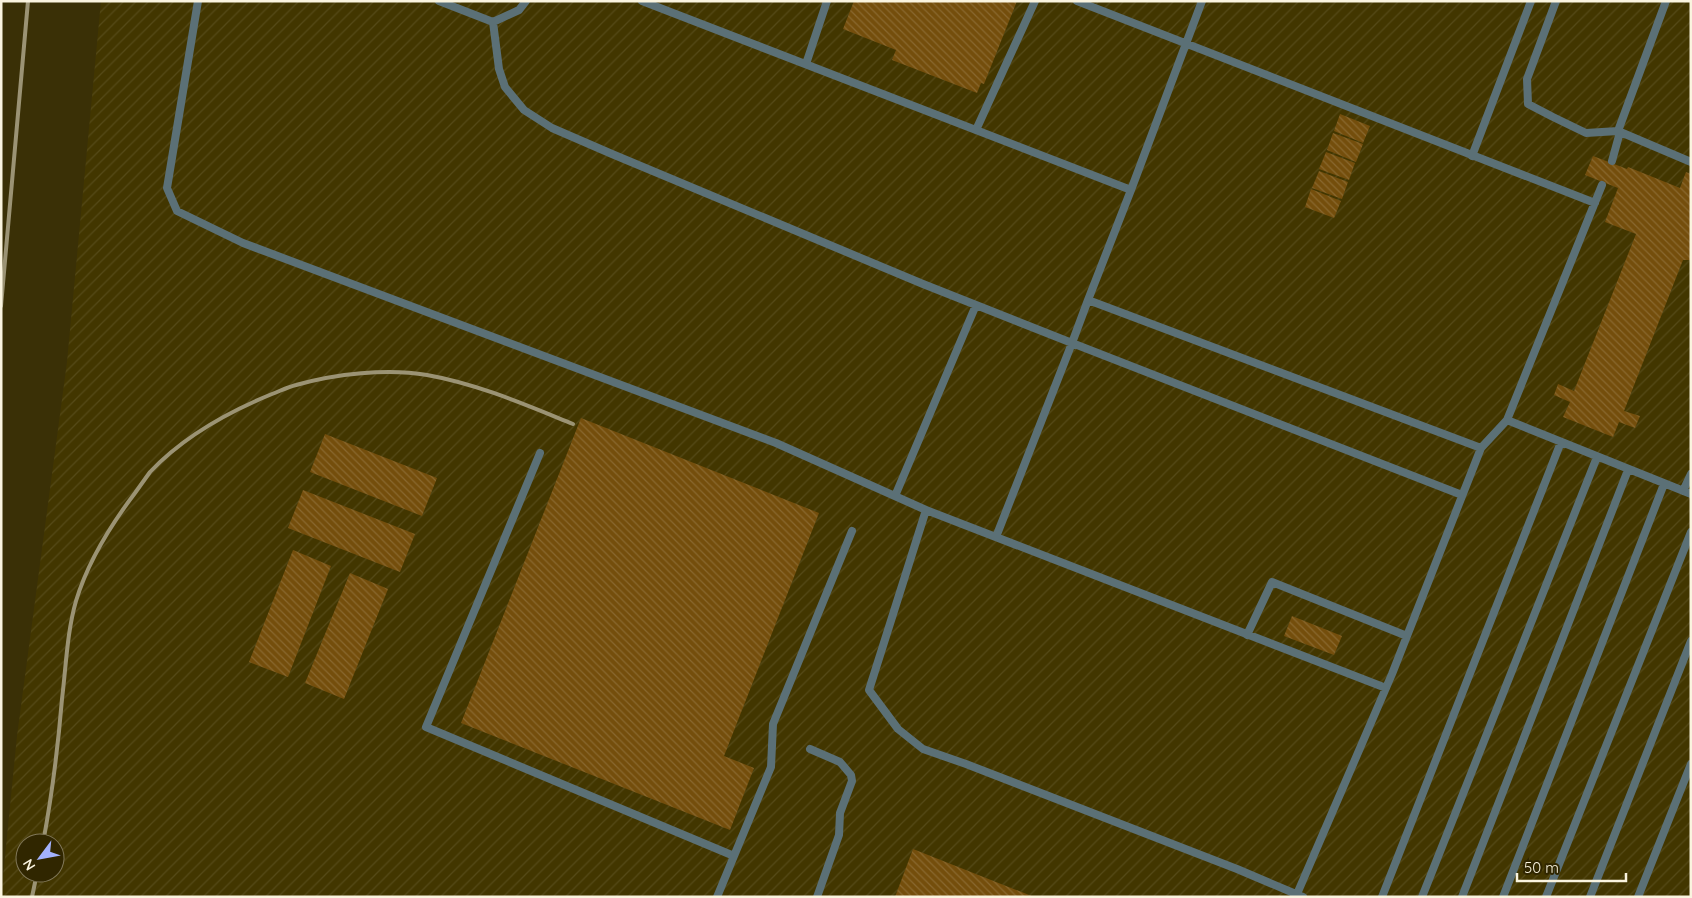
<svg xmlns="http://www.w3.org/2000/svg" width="1692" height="898" font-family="Quicksand,sans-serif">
	<defs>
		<pattern id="industrial-furrows" width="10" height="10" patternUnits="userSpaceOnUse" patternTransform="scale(1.25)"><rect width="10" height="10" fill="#423600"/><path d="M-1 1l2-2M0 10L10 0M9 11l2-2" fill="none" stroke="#554a18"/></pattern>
		<pattern id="building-back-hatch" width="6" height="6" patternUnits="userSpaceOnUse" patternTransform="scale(1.25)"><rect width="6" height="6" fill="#744e0c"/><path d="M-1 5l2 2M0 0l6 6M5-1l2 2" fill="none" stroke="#89682f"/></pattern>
	</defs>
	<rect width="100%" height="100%" fill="#3a3006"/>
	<path fill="url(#industrial-furrows)" fill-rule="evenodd" d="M 101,1 L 1691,1 L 1691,897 L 1,897 L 17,736 L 67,362 ZM 25,843 L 55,843 L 55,873 L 25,873 Z"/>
	<path fill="url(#building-back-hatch)" d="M 854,1 L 1017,1 L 984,84 L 981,83 L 977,93 L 892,60 L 896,50 L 843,29 Z
		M 1340,114 L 1370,126 L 1363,143 L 1334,131 Z
		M 1333,133 L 1363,144 L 1356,162 L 1327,150 Z
		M 1326,152 L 1355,163 L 1349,180 L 1319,169 Z
		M 1593,156 L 1627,169 L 1628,167 L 1680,188 L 1686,172 L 1691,174 L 1691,260 L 1683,260 L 1624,411 L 1640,416 L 1635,428 L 1619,422 L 1613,437 L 1563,417 L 1570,402 L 1554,395 L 1558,384 L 1574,391 L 1636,234 L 1605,222 L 1618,188 L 1585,175 Z
		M 1319,171 L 1348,182 L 1342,199 L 1312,188 Z
		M 1311,189 L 1341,201 L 1334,218 L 1305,207 Z
		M 581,418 L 819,513 L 724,756 L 754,768 L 730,830 L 461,723 Z
		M 325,434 L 437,478 L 422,516 L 310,472 Z
		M 303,490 L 415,534 L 400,572 L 288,528 Z
		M 293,550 L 331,566 L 288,677 L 249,662 Z
		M 350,573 L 388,589 L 344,699 L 305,683 Z
		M 1292,616 L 1342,636 L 1334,655 L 1284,636 Z
		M 913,849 L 1034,897 L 895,897 Z"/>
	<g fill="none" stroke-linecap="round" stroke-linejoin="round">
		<path stroke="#5b7076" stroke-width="8" d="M 198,1 L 167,188 L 177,211 L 243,243 L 776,443 L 926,510 L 869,690 L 898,729 L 923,749 L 966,764 L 1237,869 L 1303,897
			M 439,1 L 493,22 L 519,10 L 526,1
			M 642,1 L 1131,190 L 1088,300 L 1481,448 L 1507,420
			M 1077,1 L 1595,203
			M 1556,1 L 1527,79 L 1528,104 L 1553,117 L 1586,133 L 1618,131
			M 1666,1 L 1618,131 L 1691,162
			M 493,22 L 499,69 L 505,87 L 524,110 L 552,128 L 612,154 L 923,284 L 1072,343 L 1088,300
			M 806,64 L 827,1
			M 976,130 L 1035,1
			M 1472,156 L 1531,1
			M 1612,161 L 1620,132
			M 1602,185 L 1507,420 L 1691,494
			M 1131,190 L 1202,1
			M 540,453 L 426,727 L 734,856 L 717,897
			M 1683,491 L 1691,474
			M 895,496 L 976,305
			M 926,510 L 1386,688
			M 996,537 L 1072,343 L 1462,495
			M 1247,635 L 1272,582 L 1407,636
			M 810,749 L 840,762 L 851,775 L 852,781 L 840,813 L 839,835 L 817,897
			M 734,856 L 771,767 L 773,724 L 852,531
			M 1297,894 L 1392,674 L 1481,448
			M 1382,897 L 1561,442
			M 1422,897 L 1597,457
			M 1462,897 L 1628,470
			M 1503,897 L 1664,484
			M 1546,897 L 1691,532
			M 1590,897 L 1691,641
			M 1638,897 L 1691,764"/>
		<path stroke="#9b9374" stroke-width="4" d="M 1,306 L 28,1
			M 43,843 C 52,795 58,747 62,699 C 66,667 67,632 76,601 C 88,561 110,526 135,493 C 140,486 145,479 150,472 C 183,437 228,412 272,394 C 280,391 288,387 296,385 C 335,374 387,368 427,375 C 478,384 526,405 573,424
			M 32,897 L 37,873"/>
	</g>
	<rect width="1692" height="898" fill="none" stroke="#faf4df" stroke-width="5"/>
	<g transform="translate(40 858) rotate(238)"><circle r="24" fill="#302600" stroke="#817859"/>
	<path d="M0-4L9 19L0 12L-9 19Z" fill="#a3b2fd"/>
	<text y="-8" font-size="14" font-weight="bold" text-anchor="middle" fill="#faf4df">N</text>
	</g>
	<path d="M1517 873v8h109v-8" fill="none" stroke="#faf4df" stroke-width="2.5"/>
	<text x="1524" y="873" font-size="15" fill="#faf4df" stroke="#302600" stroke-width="4" paint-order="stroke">50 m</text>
</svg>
